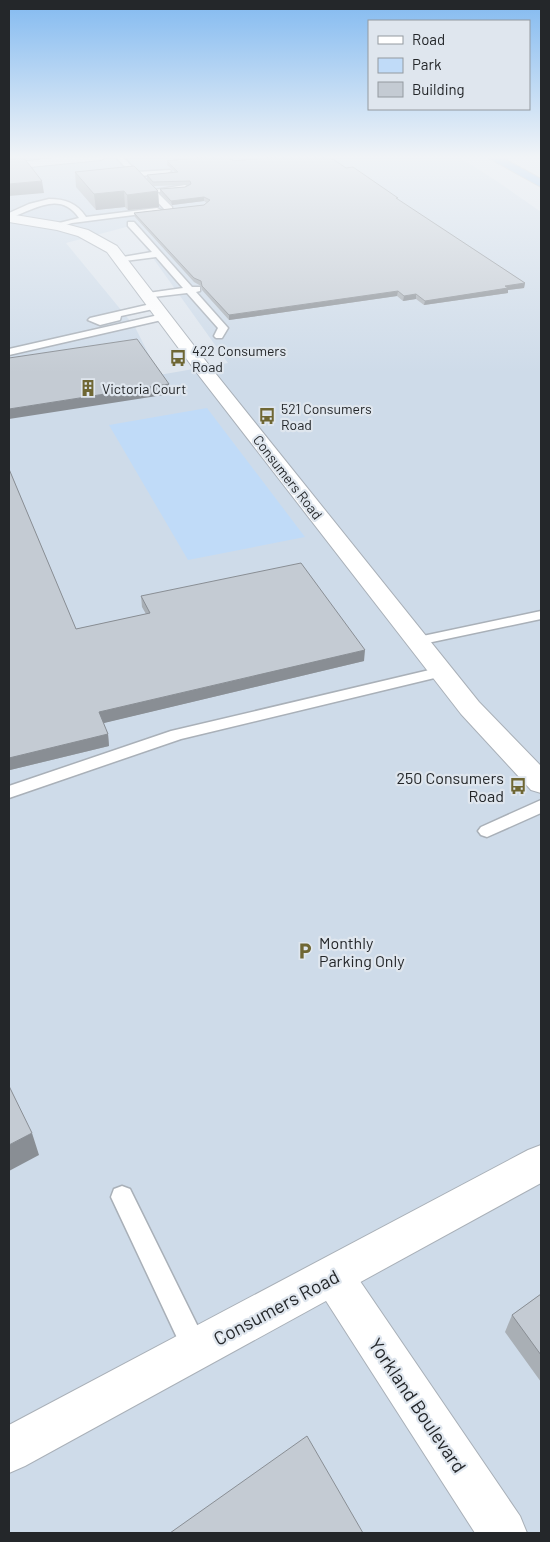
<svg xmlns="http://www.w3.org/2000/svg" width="550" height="1542" font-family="Barlow,sans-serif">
	<rect width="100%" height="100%" fill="#dfe6ee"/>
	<path fill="#cedbe9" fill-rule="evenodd" d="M 9,157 L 459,157 L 498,182 L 541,212 L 541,1533 L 9,1533 ZM 130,226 L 228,363 L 159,375 L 135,327 L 66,243 Z"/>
	<path fill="#c0dbf8" d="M 207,408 L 305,537 L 188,560 L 109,425 Z"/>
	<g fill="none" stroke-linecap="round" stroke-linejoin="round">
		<g stroke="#a9b0b8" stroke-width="3">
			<path id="lane" d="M 116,157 L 123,157 L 137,172 L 170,170 L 171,171 L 168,173 L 141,176 L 172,207 L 172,211 L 166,211 Z
				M 185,185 L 189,187 L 187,188 L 159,192 L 155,190 Z
				M 49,199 C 65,199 77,203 86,217 L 157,208 L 161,210 L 157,212 L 72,223 L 55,228 L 55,224 L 79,218 C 60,189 32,211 9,218 L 9,213 L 29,204 Z
				M 128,222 L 134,222 L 192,287 L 200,287 L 200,291 L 196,292 L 228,328 L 222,338 L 216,338 L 214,336 L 218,328 L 187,293 L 145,298 L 144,296 L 148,293 L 183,288 L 156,257 L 117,262 L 117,258 L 152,252 L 128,226 Z
				M 155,303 L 159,306 L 158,308 L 121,316 L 120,320 L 100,325 L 88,320 L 90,318 Z
				M 163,314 L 168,317 L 166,319 L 9,355 L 9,349 Z
				M 541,611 L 541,619 L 418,645 L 413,644 L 411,641 L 413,638 L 418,637 Z
				M 442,667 L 447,669 L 449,672 L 447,675 L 181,739 L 9,798 L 9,786 L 171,731 Z
				M 541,800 L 541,813 L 487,837 L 481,835 L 478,831 L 481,827 Z
				M 122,1186 L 130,1189 L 205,1341 L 209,1350 L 205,1359 L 196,1363 L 187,1359 L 111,1197 L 114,1189 Z"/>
		</g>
		<g stroke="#a9b0b8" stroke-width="2">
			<path id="street" d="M 64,157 L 106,157 L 101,160 L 9,169 L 9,163 Z
				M 333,1256 L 347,1262 L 520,1516 L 527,1533 L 475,1533 L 319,1290 L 313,1276 L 319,1262 Z"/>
		</g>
		<g stroke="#a9b0b8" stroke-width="2">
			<path id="secondary" d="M 9,214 L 58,222 L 88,230 L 117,246 L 212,369 L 479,702 L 541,766 L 541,793 L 531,790 L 461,714 L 200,377 L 107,252 L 78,236 L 57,230 L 9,222 Z
				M 541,1145 L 541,1183 L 25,1466 L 9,1473 L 9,1425 L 528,1150 Z"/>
		</g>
		<g stroke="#c2c3c3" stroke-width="2">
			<path id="highway" d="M 487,157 L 501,157 L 541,179 L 541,187 Z"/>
		</g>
		<use href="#lane" fill="#fff" fill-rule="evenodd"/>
		<use href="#street" fill="#fff" fill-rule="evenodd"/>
		<use href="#secondary" fill="#fff" fill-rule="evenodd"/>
		<use href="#highway" fill="#92c3f7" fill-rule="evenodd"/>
	</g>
	<path fill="#a9afb5" d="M 167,161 L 234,161 L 346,168 L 398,200 L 525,283 L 524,288 L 508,290 L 508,293 L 424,305 L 416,299 L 403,301 L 397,296 L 229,320 L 202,290 L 201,286 L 194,282 L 135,217 L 134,213 L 204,205 L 207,203 L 204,201 L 172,205 L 160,193 L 160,189 L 185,187 L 187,185 L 154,186 L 147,179 L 147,175 L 175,172 L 167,165 Z
		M 75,172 L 158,191 L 159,207 L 128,210 L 125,207 L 96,210 L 76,187 Z
		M 9,469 L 76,629 L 146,614 L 142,607 L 141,596 L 364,661 L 103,723 L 108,734 L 109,746 L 10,770 L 9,767 Z
		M 541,1294 L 541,1382 L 505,1332 L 512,1315 Z"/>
	<path fill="#898e94" d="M 42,181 L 44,193 L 9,196 L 9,184 Z
		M 124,191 L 125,207 L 96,210 L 94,194 Z
		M 158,191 L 159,207 L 128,210 L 127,195 Z
		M 204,197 L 204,201 L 172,205 L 171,201 Z
		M 525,283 L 524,288 L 508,290 L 508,293 L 424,305 L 425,301 L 505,286 Z
		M 398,291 L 397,296 L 229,320 L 229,315 Z
		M 416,294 L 416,299 L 403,301 L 404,296 Z
		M 169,384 L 170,394 L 9,419 L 9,409 Z
		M 365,650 L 364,661 L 100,724 L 99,712 Z
		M 108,734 L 109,746 L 10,770 L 9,766 L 9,758 Z
		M 32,1133 L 39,1155 L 9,1171 L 9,1145 Z"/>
	<path fill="#c4cbd3" stroke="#898e94" d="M 203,157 L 228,157 L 234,161 L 274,157 L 330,157 L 346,168 L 353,167 L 398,198 L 396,198 L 525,283 L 505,286 L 508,288 L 425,301 L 416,294 L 404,296 L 398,291 L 229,315 L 202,286 L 201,281 L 194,278 L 134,213 L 204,205 L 210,200 L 204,197 L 171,201 L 160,189 L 185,187 L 191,184 L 190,181 L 153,182 L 147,175 L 178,172 L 167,161 Z
		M 24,158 L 42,181 L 9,184 L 9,159 Z
		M 134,166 L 158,191 L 127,195 L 124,191 L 94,194 L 75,172 Z
		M 137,339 L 169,384 L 9,409 L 9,358 Z
		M 9,469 L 76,629 L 150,613 L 141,596 L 301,563 L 365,650 L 99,712 L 108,734 L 9,758 Z
		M 9,1086 L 32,1133 L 9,1145 Z
		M 541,1294 L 541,1355 L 512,1315 Z
		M 307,1436 L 363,1533 L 170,1533 Z"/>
	<linearGradient id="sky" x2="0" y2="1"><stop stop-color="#83baf0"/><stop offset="0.42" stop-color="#f1f4f7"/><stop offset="1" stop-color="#f1f4f7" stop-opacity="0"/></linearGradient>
	<rect width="550" height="373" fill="url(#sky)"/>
	<defs>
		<g id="bus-bare" transform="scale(1.35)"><path d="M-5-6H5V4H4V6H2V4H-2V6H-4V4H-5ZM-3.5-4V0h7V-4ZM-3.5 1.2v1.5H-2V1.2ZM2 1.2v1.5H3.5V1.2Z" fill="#6f6734" stroke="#dfe6ee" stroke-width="2.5" paint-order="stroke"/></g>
		<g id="building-bare" transform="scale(1.35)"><path d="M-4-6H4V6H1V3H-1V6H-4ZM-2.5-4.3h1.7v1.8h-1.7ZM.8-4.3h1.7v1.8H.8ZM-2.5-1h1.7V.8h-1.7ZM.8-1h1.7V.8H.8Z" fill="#6f6734" stroke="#dfe6ee" stroke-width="2.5" paint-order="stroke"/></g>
		<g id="parking-bare" transform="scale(1.35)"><path d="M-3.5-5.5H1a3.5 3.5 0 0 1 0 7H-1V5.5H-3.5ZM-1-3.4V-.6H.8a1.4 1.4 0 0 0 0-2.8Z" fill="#6f6734" stroke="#dfe6ee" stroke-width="2.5" paint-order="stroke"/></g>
	</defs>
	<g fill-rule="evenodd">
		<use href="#bus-bare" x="178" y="358"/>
		<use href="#building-bare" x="88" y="388"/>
		<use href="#bus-bare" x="267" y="416"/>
		<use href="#bus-bare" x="518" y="786"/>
		<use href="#parking-bare" x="305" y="951"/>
	</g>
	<g text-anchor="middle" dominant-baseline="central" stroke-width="4.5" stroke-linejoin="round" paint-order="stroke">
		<g font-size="14" fill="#24272a" stroke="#dfe6ee" text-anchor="start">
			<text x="192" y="350">422 Consumers<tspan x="192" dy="16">Road</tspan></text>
			<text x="102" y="388">Victoria Court</text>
			<text x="281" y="408">521 Consumers<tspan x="281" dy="16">Road</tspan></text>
		</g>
		<g font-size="14" fill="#24272a" stroke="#dfe6ee">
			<text transform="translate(288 477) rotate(52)">Consumers Road</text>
		</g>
		<g font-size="16" fill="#24272a" stroke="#dfe6ee" text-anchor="end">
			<text x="504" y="777">250 Consumers<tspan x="504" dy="18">Road</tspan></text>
			<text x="319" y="942" text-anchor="start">Monthly<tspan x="319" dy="18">Parking Only</tspan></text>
		</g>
		<g font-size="19" fill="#24272a" stroke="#dfe6ee">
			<text transform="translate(276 1307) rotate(-28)">Consumers Road</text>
			<text transform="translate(418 1405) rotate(56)">Yorkland Boulevard</text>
		</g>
	</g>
	<rect width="550" height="1542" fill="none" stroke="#24272a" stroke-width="20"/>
	<rect x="368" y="20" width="162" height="90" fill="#dfe6ee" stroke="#949aa0"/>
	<rect x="378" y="36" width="25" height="8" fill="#ffffff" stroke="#949aa0"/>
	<text x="412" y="45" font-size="15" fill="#24272a">Road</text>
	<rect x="378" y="58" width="25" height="15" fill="#c0dbf8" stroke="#949aa0"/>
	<text x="412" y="70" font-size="15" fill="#24272a">Park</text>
	<rect x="378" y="82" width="25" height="15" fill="#c4cbd3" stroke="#949aa0"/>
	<text x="412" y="95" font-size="15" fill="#24272a">Building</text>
</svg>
